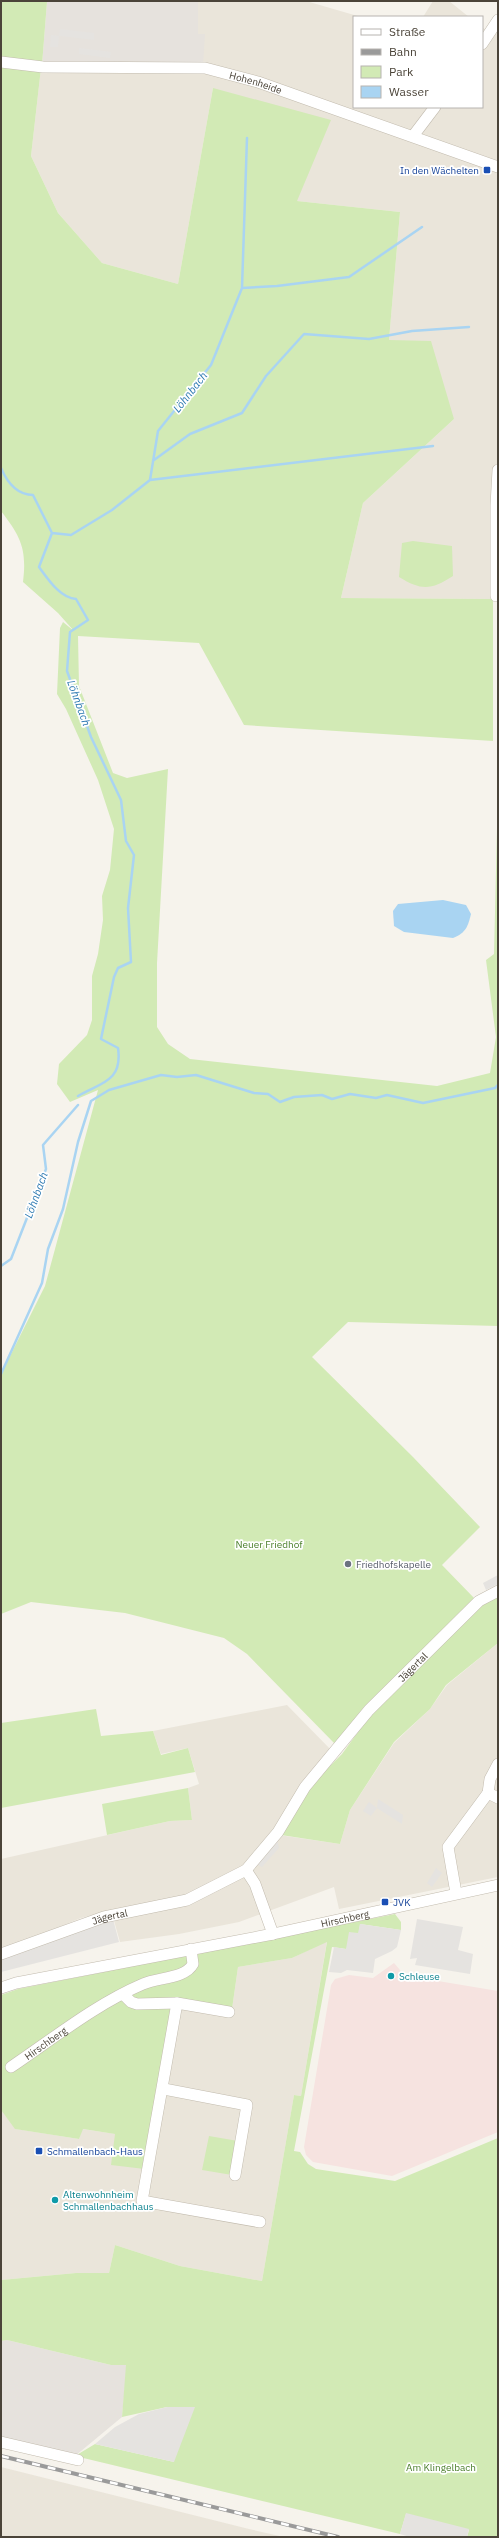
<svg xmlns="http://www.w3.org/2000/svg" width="499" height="2538" font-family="'IBM Plex Sans',sans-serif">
	<rect width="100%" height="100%" fill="#f6f3ec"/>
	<path fill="#eae5da" d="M 198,1 L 306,1 L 361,17 L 354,17 L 354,107 L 482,107 L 482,27 L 491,34 L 498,23 L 498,549 L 493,599 L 341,598 L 363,503 L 454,419 L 389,340 L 400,212 L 297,201 L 213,88 L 178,284 L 102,263 L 58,213 L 31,156 L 41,68 L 205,34 L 198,34 Z
		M 433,1 L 449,1 L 469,17 L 423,17 Z
		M 498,1643 L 498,1877 L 339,1909 L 334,1887 L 239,1922 L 179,1934 L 120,1942 L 111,1910 L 81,1918 L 1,1951 L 1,1859 L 170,1821 L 192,1820 L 188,1788 L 199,1784 L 188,1748 L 161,1754 L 153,1731 L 287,1705 L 333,1752 L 272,1834 L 340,1844 L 350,1810 L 394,1743 L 430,1709 L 447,1685 Z
		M 327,1941 L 301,2096 L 294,2095 L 262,2281 L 180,2266 L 115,2245 L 109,2273 L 76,2273 L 1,2280 L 1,2110 L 16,2129 L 79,2139 L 82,2129 L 116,2134 L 181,2008 L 231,2016 L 238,1967 L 292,1958 Z
		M 1,2467 L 249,2529 L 284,2537 L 1,2537 Z"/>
	<path fill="#e6e2dd" d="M 198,1 L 198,34 L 205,34 L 203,65 L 42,65 L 47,2 Z
		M 7,2340 L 111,2365 L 127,2365 L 122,2417 L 75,2456 L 1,2438 L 1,2341 Z"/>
	<path fill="#f6e3e0" d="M 394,1963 L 400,1970 L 402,1975 L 498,1991 L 498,2132 L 392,2176 L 313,2162 L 306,2155 L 304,2147 L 331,1985 L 335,1979 L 349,1975 L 373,1978 Z"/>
	<path fill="#d2eab5" d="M 1,1 L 47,2 L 42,65 L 1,61 Z
		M 1,63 L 41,68 L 31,156 L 58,213 L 102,263 L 178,284 L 213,88 L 331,120 L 297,201 L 400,212 L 389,340 L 431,341 L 454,419 L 363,503 L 341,598 L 493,599 L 493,741 L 244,725 L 199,643 L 78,636 L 79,686 L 113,773 L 127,778 L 168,769 L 157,963 L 157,1027 L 168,1044 L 190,1059 L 437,1086 L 490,1073 L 496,1037 L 486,960 L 494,954 L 498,786 L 498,1326 L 348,1322 L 312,1357 L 413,1457 L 480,1527 L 442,1565 L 475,1599 L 364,1707 L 335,1744 L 247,1654 L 224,1638 L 125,1613 L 31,1602 L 1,1614 L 1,1374 L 45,1286 L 98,1090 L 70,1102 L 57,1084 L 59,1064 L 87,1035 L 92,1020 L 92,976 L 98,954 L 103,920 L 102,896 L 110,870 L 114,829 L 98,780 L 66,709 L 57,694 L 60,628 L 63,622 L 74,631 L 58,613 L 23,582 C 27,549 21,537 1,511 Z
		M 413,541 L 452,546 L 453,576 C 431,590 422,591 399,577 L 402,543 Z
		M 498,1594 L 498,1643 L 446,1685 L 430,1709 L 394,1742 L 350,1810 L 340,1844 L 281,1835 L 294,1811 L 321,1775 L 342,1754 L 377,1706 L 482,1603 Z
		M 96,1709 L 101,1736 L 153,1731 L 161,1755 L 188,1748 L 195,1772 L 1,1808 L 1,1723 Z
		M 188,1788 L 192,1820 L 170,1821 L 107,1835 L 102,1804 Z
		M 395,1914 L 401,1922 L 401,1930 L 360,1924 L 359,1933 L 346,1949 L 332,1947 L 294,2151 L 300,2152 L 308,2164 L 316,2169 L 395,2181 L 498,2138 L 498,2537 L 467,2537 L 469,2530 L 406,2514 L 400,2534 L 75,2456 L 95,2444 L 174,2462 L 167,2407 L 122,2417 L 126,2365 L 111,2365 L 7,2340 L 1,2341 L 1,2280 L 76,2273 L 109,2273 L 115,2245 L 180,2266 L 262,2281 L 294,2095 L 301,2096 L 327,1942 L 292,1958 L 238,1967 L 231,2016 L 181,2008 L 153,2170 L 111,2165 L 115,2134 L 83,2129 L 79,2139 L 15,2129 L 1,2110 L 1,1995 L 18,1989 Z
		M 209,2136 L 238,2141 L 232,2175 L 202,2170 Z"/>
	<path fill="#e5e3e0" d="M 60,29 L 94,33 L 94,40 L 59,36 L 58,47 L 50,47 L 51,35 L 59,36 Z
		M 79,48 L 111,52 L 110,58 L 79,54 Z
		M 498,1575 L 498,1584 L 486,1590 L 483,1583 Z
		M 378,1799 L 403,1815 L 402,1824 L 377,1808 L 371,1816 L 363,1811 L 369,1802 L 377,1808 Z
		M 277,1839 L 279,1848 L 262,1867 L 256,1864 Z
		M 436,1868 L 442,1873 L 432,1887 L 427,1883 Z
		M 113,1919 L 119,1942 L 1,1972 L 1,1956 Z
		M 417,1919 L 463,1927 L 458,1950 L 473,1954 L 470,1974 L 415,1965 L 417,1958 L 410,1959 Z
		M 360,1924 L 401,1930 L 397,1947 L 392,1951 L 375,1959 L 373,1973 L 347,1970 L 341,1973 L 329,1972 L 334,1947 L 346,1949 L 349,1932 L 358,1933 Z
		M 167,2407 L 195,2407 L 174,2462 L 95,2444 L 115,2427 L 139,2414 Z
		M 406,2513 L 469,2529 L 467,2537 L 410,2537 L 400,2534 Z"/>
	<path fill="#a9d4f2" d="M 443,900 L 466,905 L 471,914 C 468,926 466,933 453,938 L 404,932 L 394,926 L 393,911 L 398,904 Z"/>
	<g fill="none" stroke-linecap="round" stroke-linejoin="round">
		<path stroke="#a9d4f2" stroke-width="2.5" d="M 242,288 L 277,286 L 349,277 L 422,227
			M 154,460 L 190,434 L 242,413 L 266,376 L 304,334 L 369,339 L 412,331 L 469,327
			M 1,468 C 7,482 17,495 33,495 L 52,533
			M 150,480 L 433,446
			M 78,1096 C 100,1083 123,1082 118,1048 L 101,1039 L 114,977 L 118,968 L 131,962 L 128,908 L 134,855 L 126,841 L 121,800 L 91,737 L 67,671 L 70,632 L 88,620 L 76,599 C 60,598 48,579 39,567 L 52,533 L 71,535 L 112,510 L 150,480 L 158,431 L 211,365 L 242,288 L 247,138
			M 1,1266 L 11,1259 L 46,1169 L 43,1145 L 78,1105
			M 1,1374 L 42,1283 L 48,1249 L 63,1209 L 78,1142 L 91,1101 L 109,1090 L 161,1075 L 177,1077 L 196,1075 L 254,1093 L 268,1094 L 280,1102 L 294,1097 L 322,1095 L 332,1099 L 350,1094 L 376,1098 L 387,1095 L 423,1103 L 495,1088 L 498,1085"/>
		<g stroke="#c2bbae" stroke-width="12">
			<g id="minor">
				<path d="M 482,44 L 498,20"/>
				<path id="s1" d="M 1,62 L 43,67 L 205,68 L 258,82 L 498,167"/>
				<path d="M 413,136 L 435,107"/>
				<path d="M 496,596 L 496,505 L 498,470"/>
				<path d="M 488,1793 L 498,1798"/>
				<path d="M 246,1870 L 255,1884 L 273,1934"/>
				<path d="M 456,1893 L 448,1847 L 488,1793 L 490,1779 L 498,1764"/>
				<path id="s2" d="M 1,1954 L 104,1917 L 187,1900 L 246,1870 L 278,1832 L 305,1787 L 369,1710 L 479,1601 L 498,1591"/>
				<path id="s3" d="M 1,1988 L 16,1983 L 273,1934 L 498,1885"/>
				<path d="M 123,1994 L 131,2002 L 137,2004 L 177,2003"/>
				<path d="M 229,2012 L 177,2003 L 142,2201 L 260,2222"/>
				<path id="s4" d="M 11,2067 C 54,2038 96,2004 143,1984 C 158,1977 185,1979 193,1964 L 191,1949"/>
				<path d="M 164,2089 L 247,2105 L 235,2175"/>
				<path d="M 1,2442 L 78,2460"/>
			</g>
		</g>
		<use href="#minor" stroke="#fff" stroke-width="11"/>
		<g stroke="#9a9a9a" stroke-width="4">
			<path id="rail" d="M 1,2456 L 338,2537"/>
		</g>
		<use href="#rail" stroke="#fff" stroke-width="2.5" stroke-dasharray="8" stroke-linecap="butt"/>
	</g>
	<g fill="#1a4fb4" stroke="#fff" stroke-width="1.5">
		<rect x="483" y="166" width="8" height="8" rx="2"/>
		<rect x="381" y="1898" width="8" height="8" rx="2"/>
		<rect x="35" y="2147" width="8" height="8" rx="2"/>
	</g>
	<circle fill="#6b7280" stroke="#fff" stroke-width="1.5" cx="348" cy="1564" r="4"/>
	<g fill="#0f9aa8" stroke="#fff" stroke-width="1.5">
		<circle cx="391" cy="1976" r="4"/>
		<circle cx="55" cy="2200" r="4"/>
	</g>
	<g text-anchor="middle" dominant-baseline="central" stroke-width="3.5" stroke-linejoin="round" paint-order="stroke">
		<g font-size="10" fill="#4b4439" stroke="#fff">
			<text stroke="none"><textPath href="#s1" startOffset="257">Hohenheide</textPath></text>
			<text stroke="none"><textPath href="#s2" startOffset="524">Jägertal</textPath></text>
			<text stroke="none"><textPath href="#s2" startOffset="115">Jägertal</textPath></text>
			<text stroke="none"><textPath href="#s3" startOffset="351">Hirschberg</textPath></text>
			<text stroke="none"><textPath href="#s4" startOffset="42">Hirschberg</textPath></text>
		</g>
		<g font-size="10" fill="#164399" stroke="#fff" text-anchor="start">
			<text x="479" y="170" text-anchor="end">In den Wächelten</text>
			<text x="393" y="1902">JVK</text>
			<text x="47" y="2151">Schmallenbach-Haus</text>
		</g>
		<g font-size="10" fill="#4a7f2a" stroke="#fff">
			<text x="269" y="1544">Neuer Friedhof</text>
			<text x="441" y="2467">Am Klingelbach</text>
		</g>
		<g font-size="10" fill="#5b616d" stroke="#fff" text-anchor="start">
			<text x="356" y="1564">Friedhofskapelle</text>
		</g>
		<g font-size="10" fill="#0d838f" stroke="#fff" text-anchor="start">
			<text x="399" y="1976">Schleuse</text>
			<text x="63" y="2194">Altenwohnheim<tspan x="63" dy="12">Schmallenbachhaus</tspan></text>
		</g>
		<g font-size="11" font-style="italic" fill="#2e7ab2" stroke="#fff">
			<text transform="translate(190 392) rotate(-52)">Löhnbach</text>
			<text transform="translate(79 703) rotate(70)">Löhnbach</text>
			<text transform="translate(36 1195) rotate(-70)">Löhnbach</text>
		</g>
	</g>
	<rect width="499" height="2538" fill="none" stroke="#4b4439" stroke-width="4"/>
	<rect x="353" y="16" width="130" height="92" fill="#ffffff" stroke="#b7b4b0"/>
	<rect x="361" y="29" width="20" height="6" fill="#ffffff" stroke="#b7b4b0"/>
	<text x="389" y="36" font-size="12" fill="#4b4439">Straße</text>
	<rect x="361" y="49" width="20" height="6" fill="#9a9a9a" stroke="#b7b4b0"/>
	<text x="389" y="56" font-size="12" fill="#4b4439">Bahn</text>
	<rect x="361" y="66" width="20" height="12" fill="#d2eab5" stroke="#b7b4b0"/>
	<text x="389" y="76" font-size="12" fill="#4b4439">Park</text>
	<rect x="361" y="86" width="20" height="12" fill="#a9d4f2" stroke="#b7b4b0"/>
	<text x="389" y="96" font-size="12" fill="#4b4439">Wasser</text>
</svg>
